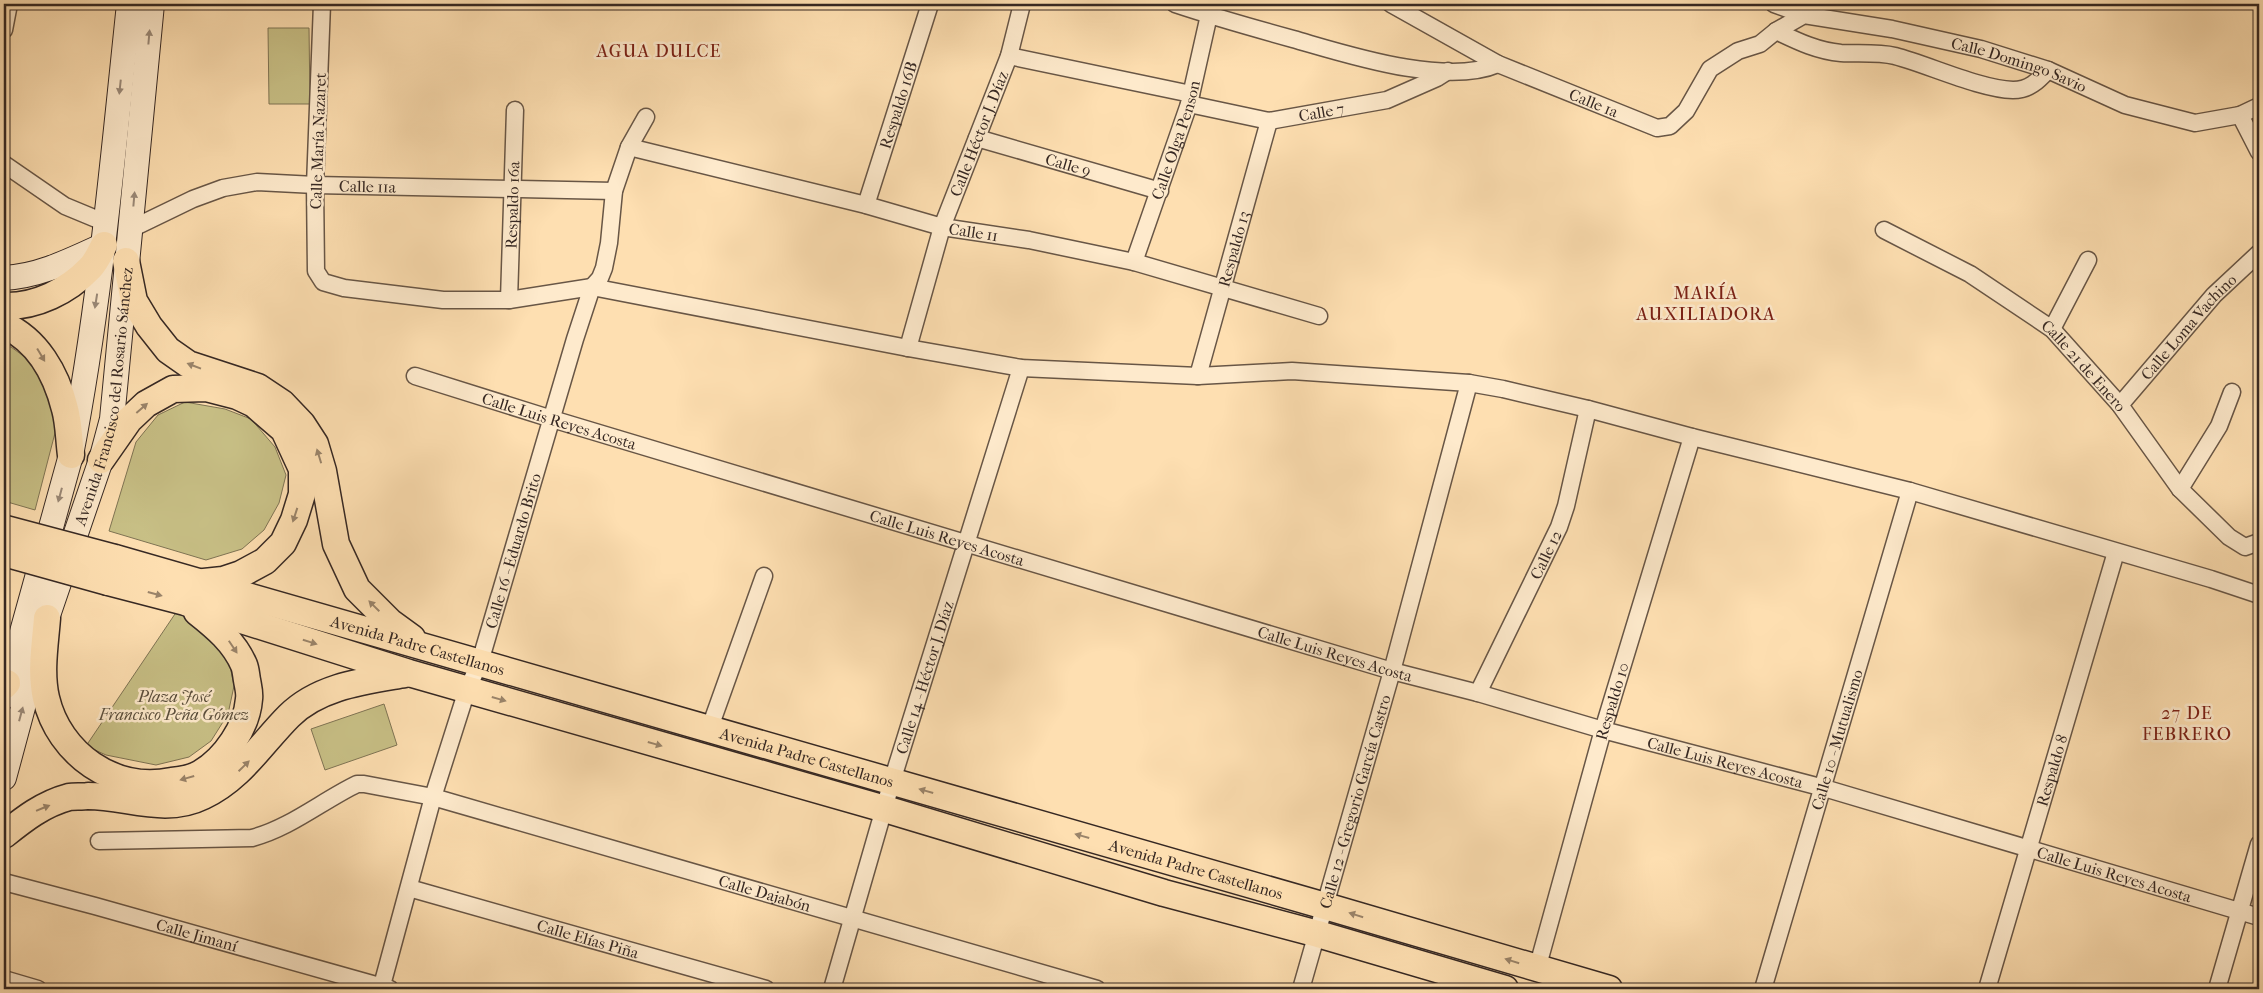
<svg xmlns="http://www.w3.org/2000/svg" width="2263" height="993" font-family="'IM FELL French Canon',serif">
	<rect width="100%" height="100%" fill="#fedfb1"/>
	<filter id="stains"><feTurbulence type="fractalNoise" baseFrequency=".004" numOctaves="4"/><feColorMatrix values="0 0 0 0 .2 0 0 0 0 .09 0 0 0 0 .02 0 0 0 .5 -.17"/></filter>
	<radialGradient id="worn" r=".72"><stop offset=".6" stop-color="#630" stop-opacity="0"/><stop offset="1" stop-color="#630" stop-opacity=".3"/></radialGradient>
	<path fill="#c8c086" stroke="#7f7454" d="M 268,28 L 309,28 L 310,104 L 269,104 Z
		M 4,345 L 11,347 L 36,365 L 55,400 L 55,433 L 35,510 L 4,501 Z
		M 185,402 L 225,409 L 251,419 L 275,447 L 286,475 L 279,503 L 264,530 L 242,549 L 206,560 L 109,531 L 136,442 L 158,415 Z
		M 177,611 L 209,630 L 228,655 L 234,686 L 228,714 L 211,741 L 189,757 L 156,765 L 106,755 L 86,746 Z
		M 384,704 L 397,745 L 325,770 L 311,729 Z"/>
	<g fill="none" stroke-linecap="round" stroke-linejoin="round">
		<path stroke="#768177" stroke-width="5" d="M 2126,4 L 2141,7 L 2186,4"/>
		<g stroke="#685646" stroke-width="19">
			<g id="street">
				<path d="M 322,4 L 315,185 L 316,271 L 323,282 L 344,288 L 443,300 L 509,300 L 592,287 L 908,348 L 1021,368 L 1198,376 L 1292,371 L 1469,383 L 1503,389 L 1588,409 L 1692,437 L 1910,491 L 2211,579 L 2259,595"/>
				<path d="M 1175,4 C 1214,17 1253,28 1293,39 C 1346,54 1445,87 1498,64"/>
				<path id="s1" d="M 1391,4 L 1498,64 L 1657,128 L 1670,126 L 1686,111 L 1710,69 L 1738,51 L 1760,44 L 1776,31 L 1804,15 L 1892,29 L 1981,49 L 2048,70 L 2125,105 L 2195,123 L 2240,115 L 2259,106"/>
				<path d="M 1774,4 L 1804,15"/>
				<path d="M 4,30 L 9,4"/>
				<path d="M 1776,31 C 1797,41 1817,51 1841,53 C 1858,54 1878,52 1895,56 C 1929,65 1980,89 2013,90 C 2029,90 2038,81 2048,70"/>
				<path d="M 1009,56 L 1191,94"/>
				<path id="s2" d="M 1189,104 L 1269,121 L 1387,100 L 1437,78 L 1448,71"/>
				<path d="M 2240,115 L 2259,152"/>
				<path id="s3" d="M 977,138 L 1160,191"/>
				<path id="s4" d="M 629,147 L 866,205 L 942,227 L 1029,240 L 1134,262 L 1319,316"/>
				<path d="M 4,164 L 65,206 L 106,223"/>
				<path id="s5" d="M 866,205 L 930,4"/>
				<path id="s6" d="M 131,229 L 193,199 L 223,188 L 257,182 L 315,185 L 614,191"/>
				<path id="s7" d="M 1884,230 L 1970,274 L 2052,329 L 2120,405 L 2180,489 L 2229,537 L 2245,547 L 2259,542"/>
				<path id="s8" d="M 1134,262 L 1189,104 L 1209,15"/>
				<path id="s9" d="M 509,300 L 515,110"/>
				<path d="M 2052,329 L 2088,260"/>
				<path id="s10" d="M 908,348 L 942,227 L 1009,56 L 1022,4"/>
				<path id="s11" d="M 415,376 L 552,419 L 1392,671 L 1478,693 L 1603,730 L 1824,788 L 2259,917"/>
				<path id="s12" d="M 1198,376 L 1269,121"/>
				<path id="s13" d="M 2120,405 L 2214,295 L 2259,253"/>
				<path d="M 2180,489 L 2219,426 L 2232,392"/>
				<path id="s14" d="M 1478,693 L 1559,527 L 1566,506 L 1588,409"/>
				<path d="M 709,730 L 764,576"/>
				<path id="s15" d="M 99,841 L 252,838 C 290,828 322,801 357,784 L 364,784 L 433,797 L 1097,989"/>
				<path id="s16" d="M 4,882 L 95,906 L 390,989"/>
				<path id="s17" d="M 409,888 L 766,989"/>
				<path id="s18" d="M 1537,969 L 1603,730 L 1692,437"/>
				<path d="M 4,979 L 38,989"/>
				<path id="s19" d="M 381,989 L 433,797 L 467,690 L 480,662 L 575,339 L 592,287 L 600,278 L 604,268 L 609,243 L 614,191 L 629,147 L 646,117"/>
				<path id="s20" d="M 832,989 L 892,781 L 1021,368"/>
				<path id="s21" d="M 1301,989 L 1392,671 L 1469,383"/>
				<path id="s22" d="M 1763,989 L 1910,491"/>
				<path id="s23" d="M 1987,989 L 2116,552"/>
				<path d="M 2217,989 L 2259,844"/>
			</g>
		</g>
		<g stroke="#362823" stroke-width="26">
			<g id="secondary">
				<path d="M 4,278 C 40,276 71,260 104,245"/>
				<path d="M 4,697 L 71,455 C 100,306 113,155 129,4"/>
				<path id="s24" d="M 4,778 L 47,618 L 101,460 L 112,419 L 152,4"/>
			</g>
		</g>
		<g stroke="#362823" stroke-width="29">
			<g id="primary">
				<path d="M 126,261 L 134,301 L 149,326 L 168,350 L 188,364 L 258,387 L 282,403 L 302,424 L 315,444 L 323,471 L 336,544 L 357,589 L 390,622 L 412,638"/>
				<path d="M 4,306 C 36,307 68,291 90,268 C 96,262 100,253 104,245"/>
				<path d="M 4,325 C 37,340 56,373 65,409 C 69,423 69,440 71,455"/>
				<path d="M 101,460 L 129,420 L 146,404 L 173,389 L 206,388 L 237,396 L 254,404 L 284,430 L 302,469 L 302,494 L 294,520 L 283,543 L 265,561 L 241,574 L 223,580 L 204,582"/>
				<path id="s25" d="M 115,558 L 1325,906 L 1609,989"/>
				<path d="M 108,582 L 185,602 L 409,673 L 885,809 L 1164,893 L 1318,934 L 1505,989"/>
				<path d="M 47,618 C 45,644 40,672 46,698 C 59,754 114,793 172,781 C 181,780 193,778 201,773 C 225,759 247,727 249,699 C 250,693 248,686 247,680 C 246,675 246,670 244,665 C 234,642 216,627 197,612"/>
				<path d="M 4,686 L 7,683"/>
				<path d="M 4,835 C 24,819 43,804 69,797 C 74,796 82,797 88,796 C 127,796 165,815 203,796 C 241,778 261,744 289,716 C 319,686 365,681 405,674"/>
			</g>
		</g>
		<use href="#street" stroke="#feeacc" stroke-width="16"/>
		<use href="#secondary" stroke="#feeacc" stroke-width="24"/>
		<use href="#primary" stroke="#fedfb1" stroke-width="26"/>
		<g stroke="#362823" stroke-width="29" stroke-linecap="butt">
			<path id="primary-bridge" d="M 6,529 L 115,558
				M 4,553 L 108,582"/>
		</g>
		<use href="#primary-bridge" stroke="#fedfb1" stroke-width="26"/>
	</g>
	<defs><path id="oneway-solid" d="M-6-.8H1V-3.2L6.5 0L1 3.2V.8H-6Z" transform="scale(1.25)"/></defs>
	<g fill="#9a8978">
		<use href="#oneway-solid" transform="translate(149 37) rotate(-85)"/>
		<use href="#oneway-solid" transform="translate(120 87) rotate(96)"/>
		<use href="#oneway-solid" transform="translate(134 199) rotate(-85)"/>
		<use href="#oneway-solid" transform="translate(96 301) rotate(99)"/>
		<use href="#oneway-solid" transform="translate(60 495) rotate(105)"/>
		<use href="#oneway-solid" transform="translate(21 714) rotate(-75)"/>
	</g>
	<g fill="#9a846a">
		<use href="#oneway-solid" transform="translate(41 355) rotate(59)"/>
		<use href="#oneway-solid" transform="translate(194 366) rotate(-159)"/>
		<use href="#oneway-solid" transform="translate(142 408) rotate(-41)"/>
		<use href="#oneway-solid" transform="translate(319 456) rotate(-107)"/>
		<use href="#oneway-solid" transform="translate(295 515) rotate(108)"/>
		<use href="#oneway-solid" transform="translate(155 594) rotate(15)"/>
		<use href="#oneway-solid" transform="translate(374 606) rotate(-135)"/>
		<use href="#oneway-solid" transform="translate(310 642) rotate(17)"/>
		<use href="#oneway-solid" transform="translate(233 647) rotate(56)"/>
		<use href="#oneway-solid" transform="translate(499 699) rotate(16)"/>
		<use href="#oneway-solid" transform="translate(655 744) rotate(16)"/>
		<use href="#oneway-solid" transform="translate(244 766) rotate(-44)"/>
		<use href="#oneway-solid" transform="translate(187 778) rotate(164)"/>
		<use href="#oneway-solid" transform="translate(926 791) rotate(-164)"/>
		<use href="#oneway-solid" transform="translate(43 808) rotate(-22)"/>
		<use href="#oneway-solid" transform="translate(1082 836) rotate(-164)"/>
		<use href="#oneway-solid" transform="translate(1356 915) rotate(-163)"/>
		<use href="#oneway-solid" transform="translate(1512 961) rotate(-163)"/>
	</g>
	<g text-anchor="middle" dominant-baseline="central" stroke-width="5" stroke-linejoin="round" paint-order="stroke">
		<g font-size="16" fill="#362823" stroke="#feeacc">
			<text stroke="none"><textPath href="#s1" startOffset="708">Calle Domingo Savio</textPath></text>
			<text stroke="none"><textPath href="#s1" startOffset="226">Calle 1a</textPath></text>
			<text stroke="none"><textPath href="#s5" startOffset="105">Respaldo 16B</textPath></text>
			<text stroke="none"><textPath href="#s2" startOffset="135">Calle 7</textPath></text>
			<text stroke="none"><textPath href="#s10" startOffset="226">Calle Héctor J. Díaz</textPath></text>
			<text stroke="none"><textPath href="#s8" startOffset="129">Calle Olga Penson</textPath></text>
			<text transform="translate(318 141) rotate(-88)">Calle María Nazaret</text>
			<text stroke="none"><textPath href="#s3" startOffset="95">Calle 9</textPath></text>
			<text stroke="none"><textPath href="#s6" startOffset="246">Calle 11a</textPath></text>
			<text stroke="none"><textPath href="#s9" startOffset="95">Respaldo 16a</textPath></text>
			<text stroke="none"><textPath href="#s4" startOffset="355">Calle 11</textPath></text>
			<text stroke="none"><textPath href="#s12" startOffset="132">Respaldo 13</textPath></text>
			<text stroke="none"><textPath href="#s13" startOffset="104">Calle Loma Vachino</textPath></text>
			<text stroke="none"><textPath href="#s7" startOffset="244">Calle 21 de Enero</textPath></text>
			<text stroke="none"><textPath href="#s24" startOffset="396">Avenida Francisco del Rosario Sánchez</textPath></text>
			<text stroke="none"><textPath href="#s11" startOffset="151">Calle Luis Reyes Acosta</textPath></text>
			<text stroke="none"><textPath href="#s11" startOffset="556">Calle Luis Reyes Acosta</textPath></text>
			<text stroke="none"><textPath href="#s19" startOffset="458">Calle 16 - Eduardo Brito</textPath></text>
			<text stroke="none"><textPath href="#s14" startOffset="154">Calle 12</textPath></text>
			<text stroke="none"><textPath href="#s25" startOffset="315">Avenida Padre Castellanos</textPath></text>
			<text stroke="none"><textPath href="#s11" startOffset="961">Calle Luis Reyes Acosta</textPath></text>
			<text stroke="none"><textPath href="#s20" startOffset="325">Calle 14 - Héctor J. Díaz</textPath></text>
			<text stroke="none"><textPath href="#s18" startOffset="278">Respaldo 10</textPath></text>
			<text stroke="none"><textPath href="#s22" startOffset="260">Calle 10 - Mutualismo</textPath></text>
			<text stroke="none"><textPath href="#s25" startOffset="720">Avenida Padre Castellanos</textPath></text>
			<text stroke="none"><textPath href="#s11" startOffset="1366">Calle Luis Reyes Acosta</textPath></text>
			<text stroke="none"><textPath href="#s23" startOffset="228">Respaldo 8</textPath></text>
			<text stroke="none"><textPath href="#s21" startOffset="195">Calle 12 - Gregorio García Castro</textPath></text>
			<text stroke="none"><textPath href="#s25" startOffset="1125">Avenida Padre Castellanos</textPath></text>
			<text stroke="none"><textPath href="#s11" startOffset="1771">Calle Luis Reyes Acosta</textPath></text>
			<text stroke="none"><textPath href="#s15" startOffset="694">Calle Dajabón</textPath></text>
			<text stroke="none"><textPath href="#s16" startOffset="200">Calle Jimaní</textPath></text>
			<text stroke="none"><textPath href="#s17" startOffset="186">Calle Elías Piña</textPath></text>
		</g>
		<g font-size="16" font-style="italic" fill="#5a4e3c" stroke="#feeacc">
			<text x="174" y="696">Plaza José<tspan x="174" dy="18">Francisco Peña Gómez</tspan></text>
		</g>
		<g font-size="18" letter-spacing="1" fill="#7a1f14" stroke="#feeacc">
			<text x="659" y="51">AGUA DULCE</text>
			<text x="1706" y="293">MARÍA<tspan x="1706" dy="21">AUXILIADORA</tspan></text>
			<text x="2187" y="713">27 DE<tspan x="2187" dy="21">FEBRERO</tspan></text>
		</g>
	</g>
	<rect width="2263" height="993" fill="none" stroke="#fedfb1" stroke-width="20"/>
	<rect x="5" y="5" width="2253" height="983" fill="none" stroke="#362823" stroke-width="2.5"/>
	<rect x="10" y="10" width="2243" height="973" fill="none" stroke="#362823"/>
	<rect width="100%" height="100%" filter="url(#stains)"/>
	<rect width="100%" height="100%" fill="url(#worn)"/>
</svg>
